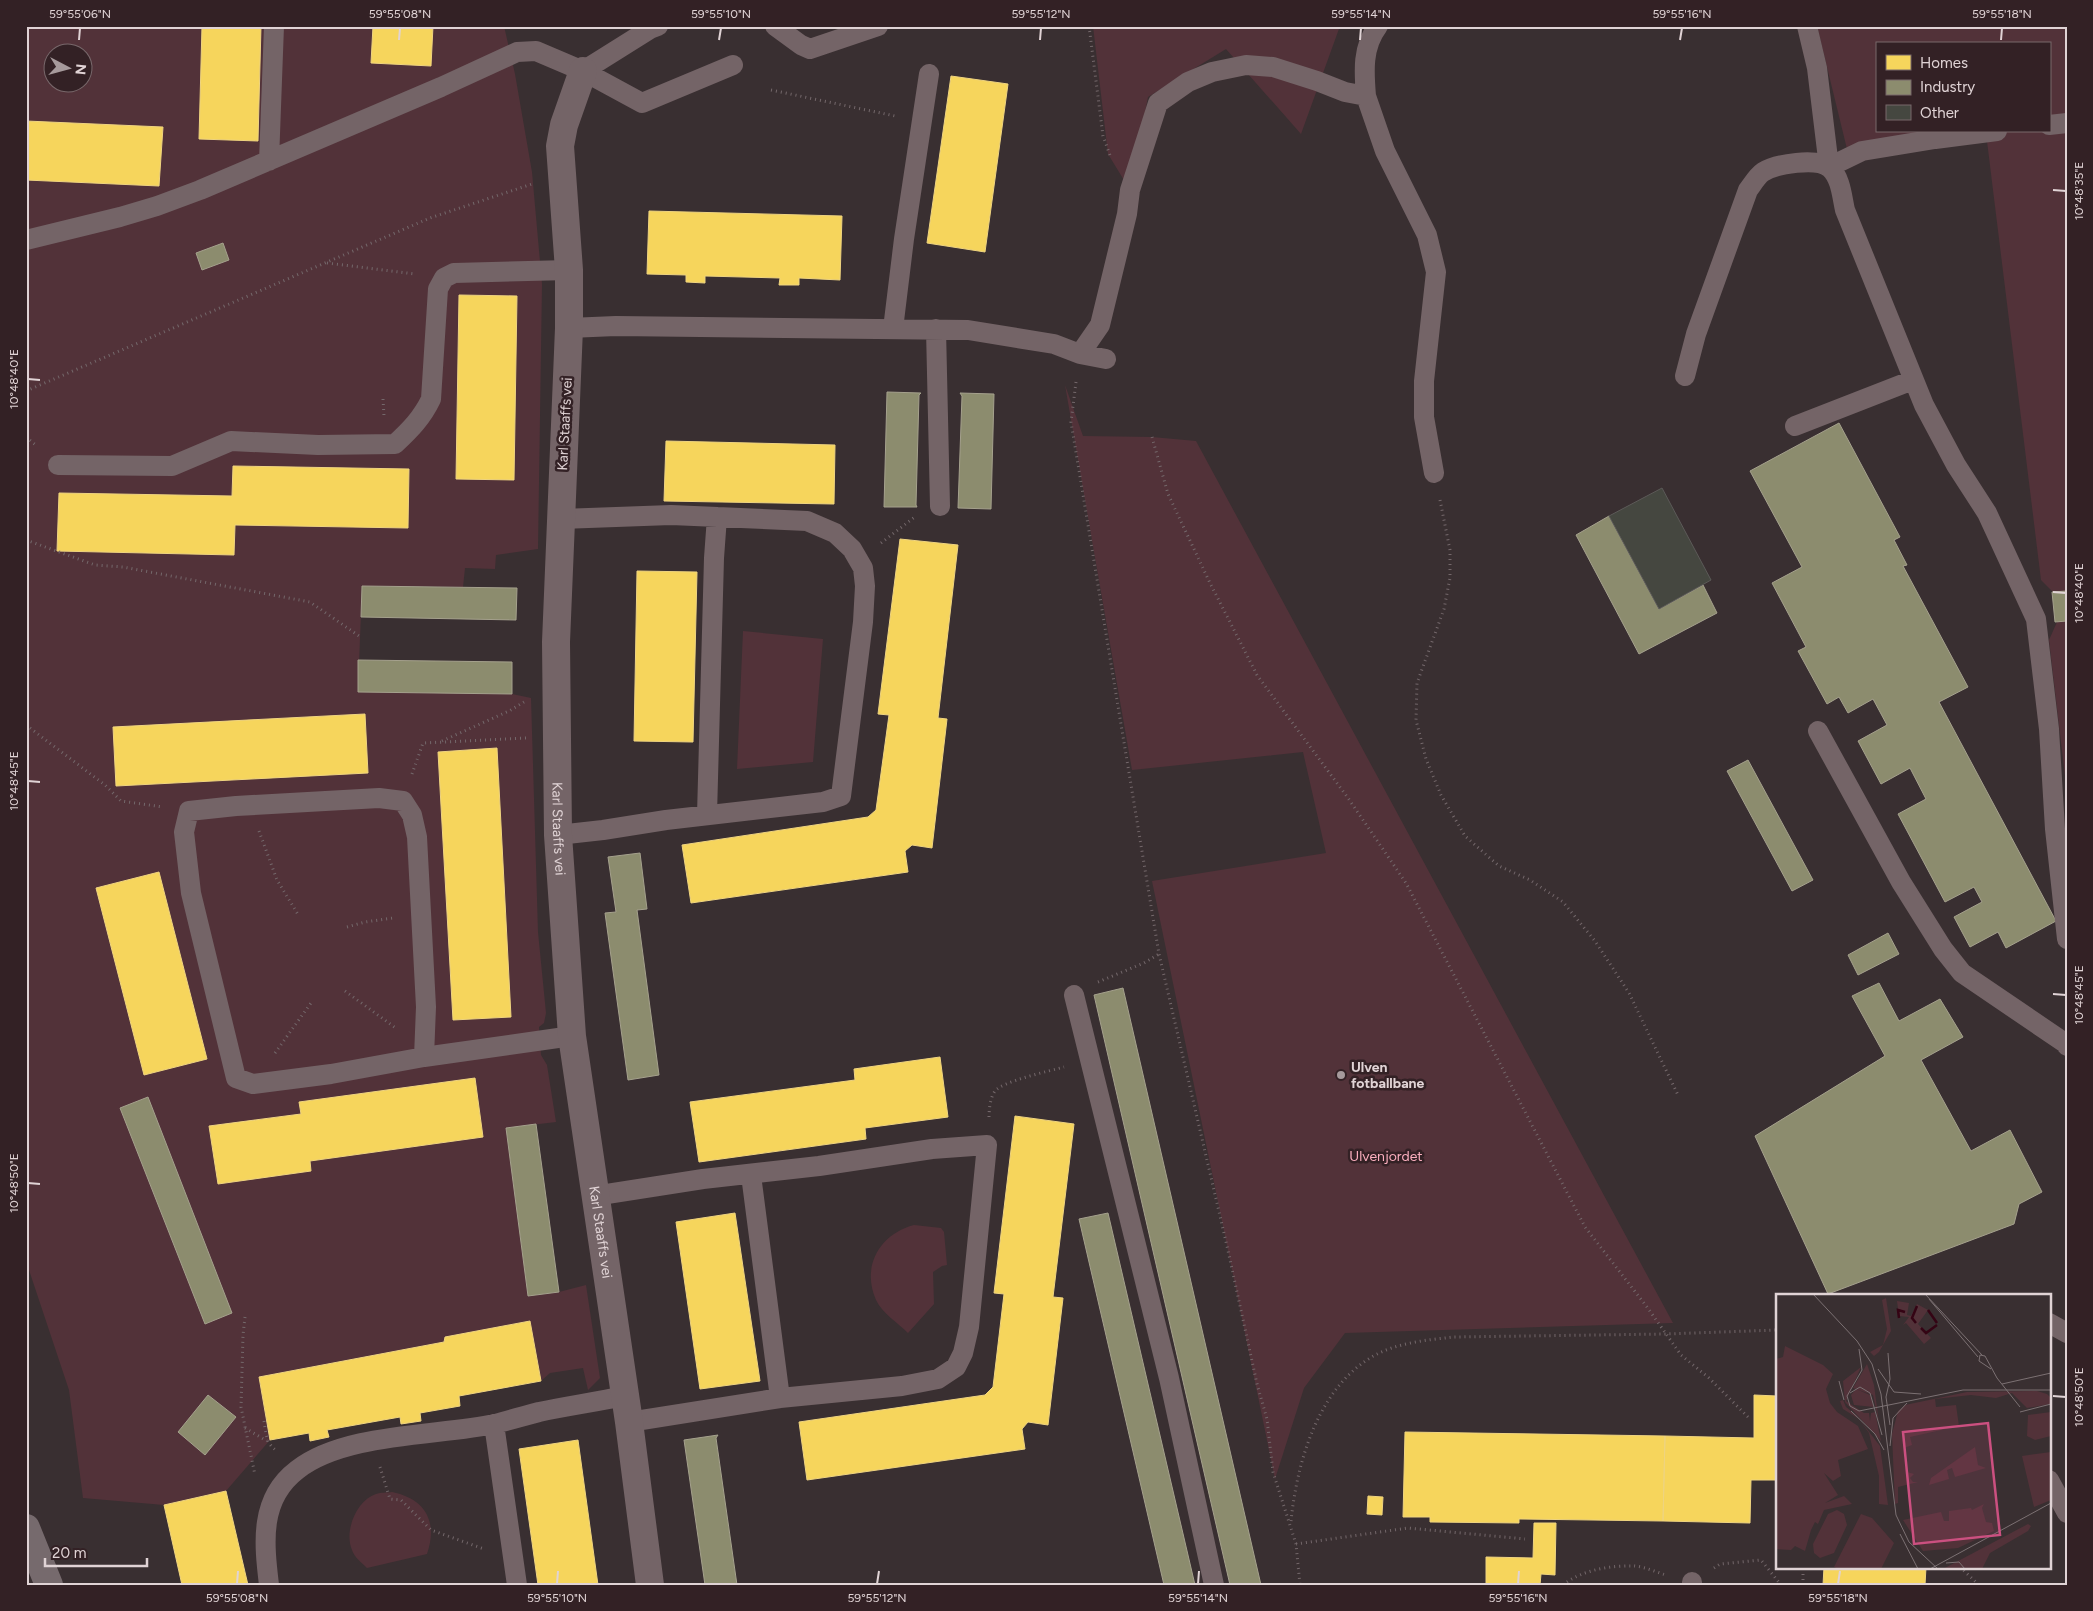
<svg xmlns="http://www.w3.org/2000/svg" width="2093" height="1611" font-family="Figtree,sans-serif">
	<rect width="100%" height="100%" fill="#392f31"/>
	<path fill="#523239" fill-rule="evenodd" d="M 26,26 L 504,26 L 515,74 L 532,172 L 542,284 L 538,549 L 496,555 L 495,569 L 465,568 L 463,587 L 362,586 L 358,691 L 512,694 L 531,698 L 538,932 L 546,1013 L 544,1023 L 539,1027 L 541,1055 L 547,1065 L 556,1122 L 506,1128 L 528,1296 L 559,1292 L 586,1285 L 600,1378 L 588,1390 L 583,1368 L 550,1373 L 541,1381 L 530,1321 L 444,1342 L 259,1377 L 270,1440 L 226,1491 L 164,1505 L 83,1498 L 69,1390 L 26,1261 ZM 52,52 L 82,52 L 82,82 L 52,82 Z
		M 1093,26 L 1340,26 L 1301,134 L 1226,49 L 1148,97 L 1130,190 L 1108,154 Z
		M 1817,26 L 2067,26 L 2067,591 L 2053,592 L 2041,580 L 1986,133 L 1847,149 ZM 1877,44 L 2049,44 L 2049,131 L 1877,131 Z
		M 1065,385 L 1083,436 L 1152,437 L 1196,441 L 1673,1323 L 1345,1333 L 1304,1388 L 1275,1479 L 1152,881 L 1326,853 L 1303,752 L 1132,770 Z
		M 2067,621 L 2067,793 L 2049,640 L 2057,622 Z
		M 743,631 L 823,639 L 813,762 L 737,769 Z
		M 914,1225 L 941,1228 L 944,1232 L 947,1265 L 942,1266 L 933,1272 L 934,1304 L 908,1333 C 898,1323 882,1313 876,1300 C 861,1266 880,1234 914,1225 Z
		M 392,1492 C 426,1499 438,1522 427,1554 L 367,1568 C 362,1563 354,1557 352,1550 C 344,1531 356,1501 376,1494 C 381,1492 387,1493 392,1492 Z"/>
	<path fill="#f6d55c" stroke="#efd480" d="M 202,26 L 261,26 L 258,141 L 199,139 Z
		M 373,26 L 433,26 L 431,66 L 371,63 Z
		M 951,76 L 1008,84 L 985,252 L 927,243 Z
		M 26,121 L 163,127 L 159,186 L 26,180 Z
		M 649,211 L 842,216 L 840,280 L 799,278 L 799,285 L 779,285 L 780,278 L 705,276 L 705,283 L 686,282 L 686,275 L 647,274 Z
		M 459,295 L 517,296 L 514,480 L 456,479 Z
		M 666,441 L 835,445 L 834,504 L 664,501 Z
		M 233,466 L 409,469 L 408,528 L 235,525 L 234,555 L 57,551 L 59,493 L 232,496 Z
		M 900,539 L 958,545 L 938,718 L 947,719 L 932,848 L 912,845 L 905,851 L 908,872 L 691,903 L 682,845 L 868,817 L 876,810 L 889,715 L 878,714 Z
		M 637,571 L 697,572 L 693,742 L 634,741 Z
		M 365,714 L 368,773 L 116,786 L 113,727 Z
		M 497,748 L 511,1017 L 453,1020 L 438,752 Z
		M 159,872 L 207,1059 L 144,1075 L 96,888 Z
		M 940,1057 L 948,1117 L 865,1128 L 866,1139 L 699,1162 L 690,1102 L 855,1080 L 854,1069 Z
		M 475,1078 L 483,1137 L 310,1161 L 311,1171 L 218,1184 L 209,1126 L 301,1114 L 299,1102 Z
		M 1015,1116 L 1074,1124 L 1053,1297 L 1063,1298 L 1048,1425 L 1028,1422 L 1022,1429 L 1025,1449 L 807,1480 L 799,1422 L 985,1395 L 993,1387 L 1004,1294 L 994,1293 Z
		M 735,1213 L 760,1381 L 700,1389 L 676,1222 Z
		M 530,1321 L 541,1381 L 459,1396 L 460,1406 L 420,1413 L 421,1421 L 401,1424 L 400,1417 L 327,1430 L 329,1437 L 310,1441 L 309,1433 L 270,1440 L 259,1377 L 444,1342 L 445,1337 Z
		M 1754,1395 L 1777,1396 L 1777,1480 L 1751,1480 L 1750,1523 L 1663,1521 L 1665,1436 L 1754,1438 Z
		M 1405,1432 L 1665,1436 L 1663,1521 L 1519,1519 L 1519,1523 L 1430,1522 L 1430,1517 L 1403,1517 Z
		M 578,1440 L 598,1585 L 538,1585 L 519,1449 Z
		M 226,1491 L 248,1585 L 182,1585 L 164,1505 Z
		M 1368,1496 L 1383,1497 L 1382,1515 L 1367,1514 Z
		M 1534,1523 L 1556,1523 L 1555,1575 L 1541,1574 L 1540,1585 L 1486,1585 L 1486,1557 L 1533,1558 Z
		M 1824,1567 L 1926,1567 L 1925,1585 L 1823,1585 Z"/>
	<path fill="#8c8c6e" stroke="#a5a18d" d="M 223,243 L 229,260 L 202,270 L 196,253 Z
		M 887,392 L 921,393 L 919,395 L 916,505 L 917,507 L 884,507 Z
		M 960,393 L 994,394 L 991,509 L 958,508 L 962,396 Z
		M 1839,423 L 1900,537 L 1894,540 L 1907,565 L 1903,566 L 1968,687 L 1939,702 L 2056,921 L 2006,948 L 1998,932 L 1970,947 L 1954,917 L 1982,902 L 1974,887 L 1945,902 L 1898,814 L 1926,799 L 1910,768 L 1881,784 L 1858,741 L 1887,725 L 1873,699 L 1848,713 L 1839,697 L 1827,704 L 1798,651 L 1806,647 L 1772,583 L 1802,567 L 1750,471 Z
		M 1609,516 L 1659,609 L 1703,585 L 1717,613 L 1639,654 L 1576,535 Z
		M 362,586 L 517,588 L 516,620 L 361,617 Z
		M 2067,591 L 2067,621 L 2055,622 L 2052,592 Z
		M 358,660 L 512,662 L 512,694 L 358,692 Z
		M 1748,760 L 1813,880 L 1792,891 L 1727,771 Z
		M 640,853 L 647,909 L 637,910 L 659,1075 L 628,1080 L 605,913 L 616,912 L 608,857 Z
		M 1888,933 L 1899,954 L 1858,975 L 1848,955 Z
		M 1879,983 L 1899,1021 L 1940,999 L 1963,1037 L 1921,1060 L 1971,1151 L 2010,1130 L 2042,1192 L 2019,1204 L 2014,1224 L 1828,1294 L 1755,1136 L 1885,1056 L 1852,996 Z
		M 1123,988 L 1261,1585 L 1230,1585 L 1094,995 Z
		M 148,1097 L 232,1313 L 205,1324 L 120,1108 Z
		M 536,1124 L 559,1292 L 528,1296 L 506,1128 Z
		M 1108,1213 L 1195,1585 L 1164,1585 L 1079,1219 Z
		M 208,1395 L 236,1417 L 205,1455 L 178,1432 Z
		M 718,1435 L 716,1438 L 737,1585 L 705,1585 L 684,1440 Z"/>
	<path fill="#454740" stroke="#5c5a58" d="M 1662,488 L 1711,580 L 1659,609 L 1609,516 Z"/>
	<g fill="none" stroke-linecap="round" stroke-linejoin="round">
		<path stroke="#74686b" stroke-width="3" stroke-dasharray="1 4" stroke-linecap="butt" d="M 1089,26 L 1103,136 L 1111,158
			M 771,90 L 895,116
			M 327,263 L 415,274
			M 1076,382 L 1071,422 L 1159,954 L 1227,1246 L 1257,1384 L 1267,1419 L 1273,1472 L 1296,1544 L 1300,1585
			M 26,391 L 430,218 L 532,184
			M 383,399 L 384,416
			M 26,437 L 37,446
			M 1152,437 L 1168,494 L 1210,583 L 1257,675 L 1348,798 L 1406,883 L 1585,1227 L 1647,1307 L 1681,1355 L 1709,1378 L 1748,1417
			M 1440,500 L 1450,550 L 1450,578 L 1444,609 L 1417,683 L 1416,720 L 1426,759 L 1441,795 L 1465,836 L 1499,866 L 1530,880 L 1563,902 L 1595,941 L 1629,993 L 1678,1095
			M 26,540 L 95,565 L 123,567 L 310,602 L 362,638
			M 881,543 L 916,516
			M 26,725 L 105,785 L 121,801 L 163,807
			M 442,741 L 509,711 L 524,702
			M 412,774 L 423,743 L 527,738
			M 259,831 L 277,880 L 299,916
			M 347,927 L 365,922 L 393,918
			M 1098,982 L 1144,963 L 1159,954
			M 345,991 L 397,1029
			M 275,1053 L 311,1003
			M 989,1117 C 989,1110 990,1098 995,1091 C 1003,1081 1050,1071 1064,1067
			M 245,1317 L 243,1335 L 241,1407 L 255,1475
			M 264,1421 C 266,1432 266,1444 276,1450
			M 245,1428 L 267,1441
			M 380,1467 L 390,1499 L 401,1500 L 431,1530 L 484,1549
			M 1291,1521 C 1297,1463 1317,1391 1370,1358 C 1394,1343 1426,1340 1454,1337 L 1665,1334 L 1777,1330
			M 1296,1544 L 1408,1528 L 1525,1539
			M 1960,1567 L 1979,1585
			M 1714,1568 L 1720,1564 L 1761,1560 L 1781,1585
			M 1563,1585 C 1581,1570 1612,1565 1635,1566 C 1645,1567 1656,1572 1666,1575
			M 1803,1585 L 1803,1567"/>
		<path stroke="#746467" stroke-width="20" d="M 775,26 L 801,45 L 810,49 L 878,26
			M 1807,26 L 1817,68 L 1829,167 L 1862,151 L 1935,139 L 1997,131
			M 583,71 L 650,29 L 658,26
			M 1366,96 C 1364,72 1362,47 1378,26
			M 2049,125 L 2067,123
			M 269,161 L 274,26
			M 26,240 L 120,217 L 157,206 L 200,190 L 441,87 L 517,52 L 536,51 L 583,71 L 642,103 L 733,65
			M 569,328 L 616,326 L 968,330 L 1054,344 L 1080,354 L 1106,359
			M 893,329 L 904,239 L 929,74
			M 936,329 L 940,506
			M 1080,354 L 1100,325 L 1127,214 L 1130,190 L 1158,103 L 1188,82 L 1212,72 L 1246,65 L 1273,67 L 1317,81 L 1345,92 L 1366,96 L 1385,151 L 1427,235 L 1436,272 L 1424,381 L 1424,417 L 1434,473
			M 1685,376 L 1696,334 L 1748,190 C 1752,185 1757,176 1763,172 C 1776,164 1817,157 1830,168 C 1841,178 1842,197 1845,210 L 1924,405 L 1956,465 L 1987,513 L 2036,619 L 2049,729 L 2055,829 L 2067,939
			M 1795,426 L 1913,380
			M 58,465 L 172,466 L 231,441 L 318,445 L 395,444 C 410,430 422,418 431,399 L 438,289 L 444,278 L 454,273 L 569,270
			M 1818,731 L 1901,882 L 1943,949 L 1962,973 L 2065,1043 L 2067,1046
			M 707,815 L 714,558 L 717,517
			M 558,835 L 603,830 L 666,820 L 823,802 L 841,796 L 863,622 L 865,586 L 863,568 L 852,549 L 835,533 L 807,521 L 671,515 L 561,519
			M 1074,995 L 1169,1378 L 1214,1585
			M 424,1057 L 426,1007 L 417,837 L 412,815 L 403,801 L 379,798 L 236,806 L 189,811 L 184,832 L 191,893 L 236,1078 L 253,1084 L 331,1074 L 424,1057 L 572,1036
			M 751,1175 L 780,1398
			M 594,1196 L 703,1179 L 819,1166 L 932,1149 L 987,1145 L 969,1327 L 963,1353 L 956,1367 L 938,1379 L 902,1386 L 780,1398 L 629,1422
			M 2049,1323 L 2067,1333
			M 494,1424 L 517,1585
			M 2049,1480 L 2067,1513
			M 269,1585 C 264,1543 259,1499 297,1470 C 344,1433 436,1436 495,1424 C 509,1420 524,1416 539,1412 C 567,1406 596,1402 624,1396
			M 1692,1585 L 1692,1582"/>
		<path stroke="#746467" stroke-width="28" id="s1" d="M 583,71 L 564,125 L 560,146 L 569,270 L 569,328 L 556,642 L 558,835 L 572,1036 L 629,1422 L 650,1585"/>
		<path stroke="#766a6d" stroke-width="28" d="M 26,1528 L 49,1585"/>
	</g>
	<path fill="none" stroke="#e0d3d5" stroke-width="2" d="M 79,40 L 80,28M 399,40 L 400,28M 719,40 L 721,28M 1040,40 L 1041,28M 1360,40 L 1361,28M 1680,40 L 1682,28M 2001,40 L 2002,28M 2053,190 L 2066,191M 28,379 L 40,380M 2053,592 L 2066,593M 28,781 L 40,782M 2053,994 L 2066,995M 28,1183 L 40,1184M 2053,1396 L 2066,1397M 237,1584 L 238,1571M 557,1584 L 558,1571M 877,1584 L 879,1571M 1198,1584 L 1199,1571M 1518,1584 L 1519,1571M 1838,1584 L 1840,1571"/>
	<circle fill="#a69a9c" stroke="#332125" stroke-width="2" cx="1341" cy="1075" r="5"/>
	<g text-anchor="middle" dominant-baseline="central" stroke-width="5" stroke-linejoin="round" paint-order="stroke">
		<g font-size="14" fill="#e0d3d5" stroke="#332125">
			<text transform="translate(565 424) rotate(-87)">Karl Staaffs vei</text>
			<text stroke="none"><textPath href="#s1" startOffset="762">Karl Staaffs vei</textPath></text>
			<text stroke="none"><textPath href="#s1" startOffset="1168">Karl Staaffs vei</textPath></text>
		</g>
		<g font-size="14" font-weight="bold" fill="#e0d3d5" stroke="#332125" text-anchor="start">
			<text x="1351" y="1067">Ulven<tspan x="1351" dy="16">fotballbane</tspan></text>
		</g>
		<g font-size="14" fill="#fcafbf" stroke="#332125">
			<text x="1386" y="1156">Ulvenjordet</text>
		</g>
	</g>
	<g transform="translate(1776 1294)">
		<rect width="275" height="275" fill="#392f31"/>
		<path d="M 110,4 L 115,37 L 103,58 L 98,62 L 94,58 L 107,51 L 111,35 L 106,6 ZM 121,7 L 133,9 L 131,21 L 135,22 L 141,10 L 152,16 L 142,30 L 155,44 L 148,50 L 130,29 L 127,31 L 133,23 L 123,22 ZM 9,52 L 47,71 L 57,80 L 50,95 L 54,109 L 61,118 L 82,132 L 92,155 L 62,166 L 65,182 L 57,187 L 48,179 L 62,201 L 49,209 L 68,202 L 76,210 L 48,216 L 42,230 L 39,228 L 35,236 L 29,257 L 19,252 L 15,256 L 0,255 L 0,65 L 7,63 ZM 91,70 L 98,91 L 103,129 L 97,101 L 77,94 ZM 85,73 L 70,107 L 88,119 L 93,119 L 94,127 L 95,119 L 99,118 L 105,147 L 69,108 L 67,87 ZM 80,95 L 94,101 L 98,113 L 78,111 L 75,101 ZM 261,97 L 271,100 L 275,104 L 274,110 L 251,114 L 236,99 L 220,104 L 195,101 L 159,105 L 160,113 L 180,111 L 183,132 L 134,143 L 136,151 L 128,154 L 129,172 L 131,178 L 138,180 L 134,184 L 137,188 L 142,188 L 122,193 L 122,209 L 119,210 L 116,140 L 122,117 L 129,111 L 191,98 ZM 67,106 L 70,113 L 80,121 L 104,152 L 112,211 L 103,210 L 103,182 L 93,139 L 83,125 L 67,115 L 64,107 ZM 275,118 L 275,142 L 259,146 L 251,142 L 252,121 ZM 199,153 L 202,171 L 210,174 L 179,183 L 176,174 L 171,176 L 173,185 L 153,191 L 155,184 ZM 275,158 L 275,206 L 258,213 L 246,162 ZM 208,210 L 206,214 L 210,228 L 216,229 L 218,237 L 182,254 L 147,257 L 127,226 L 165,218 L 168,227 L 173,227 L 173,217 L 195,214 L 196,216 ZM 61,216 L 68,220 L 71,231 L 58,259 L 44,264 L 38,259 L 37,250 L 52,220 ZM 85,220 L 96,224 L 118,249 L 105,275 L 63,275 L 58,273 ZM 252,230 L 255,232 L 252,237 L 214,259 L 206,275 L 167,275 Z" fill="#523239"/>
		<path fill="none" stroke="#340414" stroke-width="2.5" d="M 152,16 L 161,29M 123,24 L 122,16 L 129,18M 140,29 L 136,24 L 141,12M 145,34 L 150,39 L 161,31"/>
		<path fill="none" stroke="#7c7173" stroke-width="1" d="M 37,0 L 81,47 L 96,70 L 105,100 L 120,221 L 133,248 L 162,275M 149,0 L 206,61M 153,5 L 202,63M 83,55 L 86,76 L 71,102 L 74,112 L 83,117 L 187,96 L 275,96M 112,59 L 114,85 L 110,103 L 114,131M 102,75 L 118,98 L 145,100M 215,75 L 203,67 L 204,61 L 209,62 L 221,84 L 244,113M 63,87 L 68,106M 226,90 L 275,79M 74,99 L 84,93 L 94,99 L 106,141M 75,117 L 99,140 L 108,156M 244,118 L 275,110M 114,152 L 117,124 L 131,109M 124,240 L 142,275M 170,269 L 183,268 L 189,275M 154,275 L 275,209"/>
		<path fill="#cb5080" fill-opacity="0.15" stroke="#cb5080" stroke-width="2.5" d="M 212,129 L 224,241 L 138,250 L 127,138 Z"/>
		<rect width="275" height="275" fill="none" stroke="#e0d3d5" stroke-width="2.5"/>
	</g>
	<rect width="2093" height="1611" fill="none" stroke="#332125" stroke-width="55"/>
	<rect x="1876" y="42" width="175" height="90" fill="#332125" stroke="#78686b"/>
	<rect x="1886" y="55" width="25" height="15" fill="#f6d55c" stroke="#78686b"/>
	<text x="1920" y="68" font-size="15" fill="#e0d3d5">Homes</text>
	<rect x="1886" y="80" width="25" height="15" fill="#8c8c6e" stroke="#78686b"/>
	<text x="1920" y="92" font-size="15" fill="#e0d3d5">Industry</text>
	<rect x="1886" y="105" width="25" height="15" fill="#454740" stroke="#78686b"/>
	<text x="1920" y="118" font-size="15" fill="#e0d3d5">Other</text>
	<g transform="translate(68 68) rotate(96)"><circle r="24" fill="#332125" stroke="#78686b"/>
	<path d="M0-4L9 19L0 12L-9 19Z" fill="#a69a9c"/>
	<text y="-8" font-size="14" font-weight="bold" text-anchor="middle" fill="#e0d3d5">N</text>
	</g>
	<path d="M45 1558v8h102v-8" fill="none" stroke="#e0d3d5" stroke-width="2.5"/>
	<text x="52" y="1558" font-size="15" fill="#e0d3d5" stroke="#332125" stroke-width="4" paint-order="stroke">20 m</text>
	<rect x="28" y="28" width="2038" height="1556" fill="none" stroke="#e0d3d5" stroke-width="2"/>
	<g font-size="12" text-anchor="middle" fill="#e0d3d5">
		<text x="80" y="18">59°55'06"N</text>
		<text x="400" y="18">59°55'08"N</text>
		<text x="721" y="18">59°55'10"N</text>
		<text x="1041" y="18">59°55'12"N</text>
		<text x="1361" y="18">59°55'14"N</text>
		<text x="1682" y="18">59°55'16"N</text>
		<text x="2002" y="18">59°55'18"N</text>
		<text transform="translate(2079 191) rotate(-90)" y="4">10°48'35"E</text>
		<text transform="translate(14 379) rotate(-90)" y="4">10°48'40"E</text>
		<text transform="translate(2079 593) rotate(-90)" y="4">10°48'40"E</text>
		<text transform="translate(14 781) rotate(-90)" y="4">10°48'45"E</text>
		<text transform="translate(2079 995) rotate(-90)" y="4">10°48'45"E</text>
		<text transform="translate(14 1183) rotate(-90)" y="4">10°48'50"E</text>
		<text transform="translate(2079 1397) rotate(-90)" y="4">10°48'50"E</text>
		<text x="237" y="1602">59°55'08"N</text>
		<text x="557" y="1602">59°55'10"N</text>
		<text x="877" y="1602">59°55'12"N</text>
		<text x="1198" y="1602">59°55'14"N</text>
		<text x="1518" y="1602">59°55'16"N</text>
		<text x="1838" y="1602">59°55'18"N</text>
	</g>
</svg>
